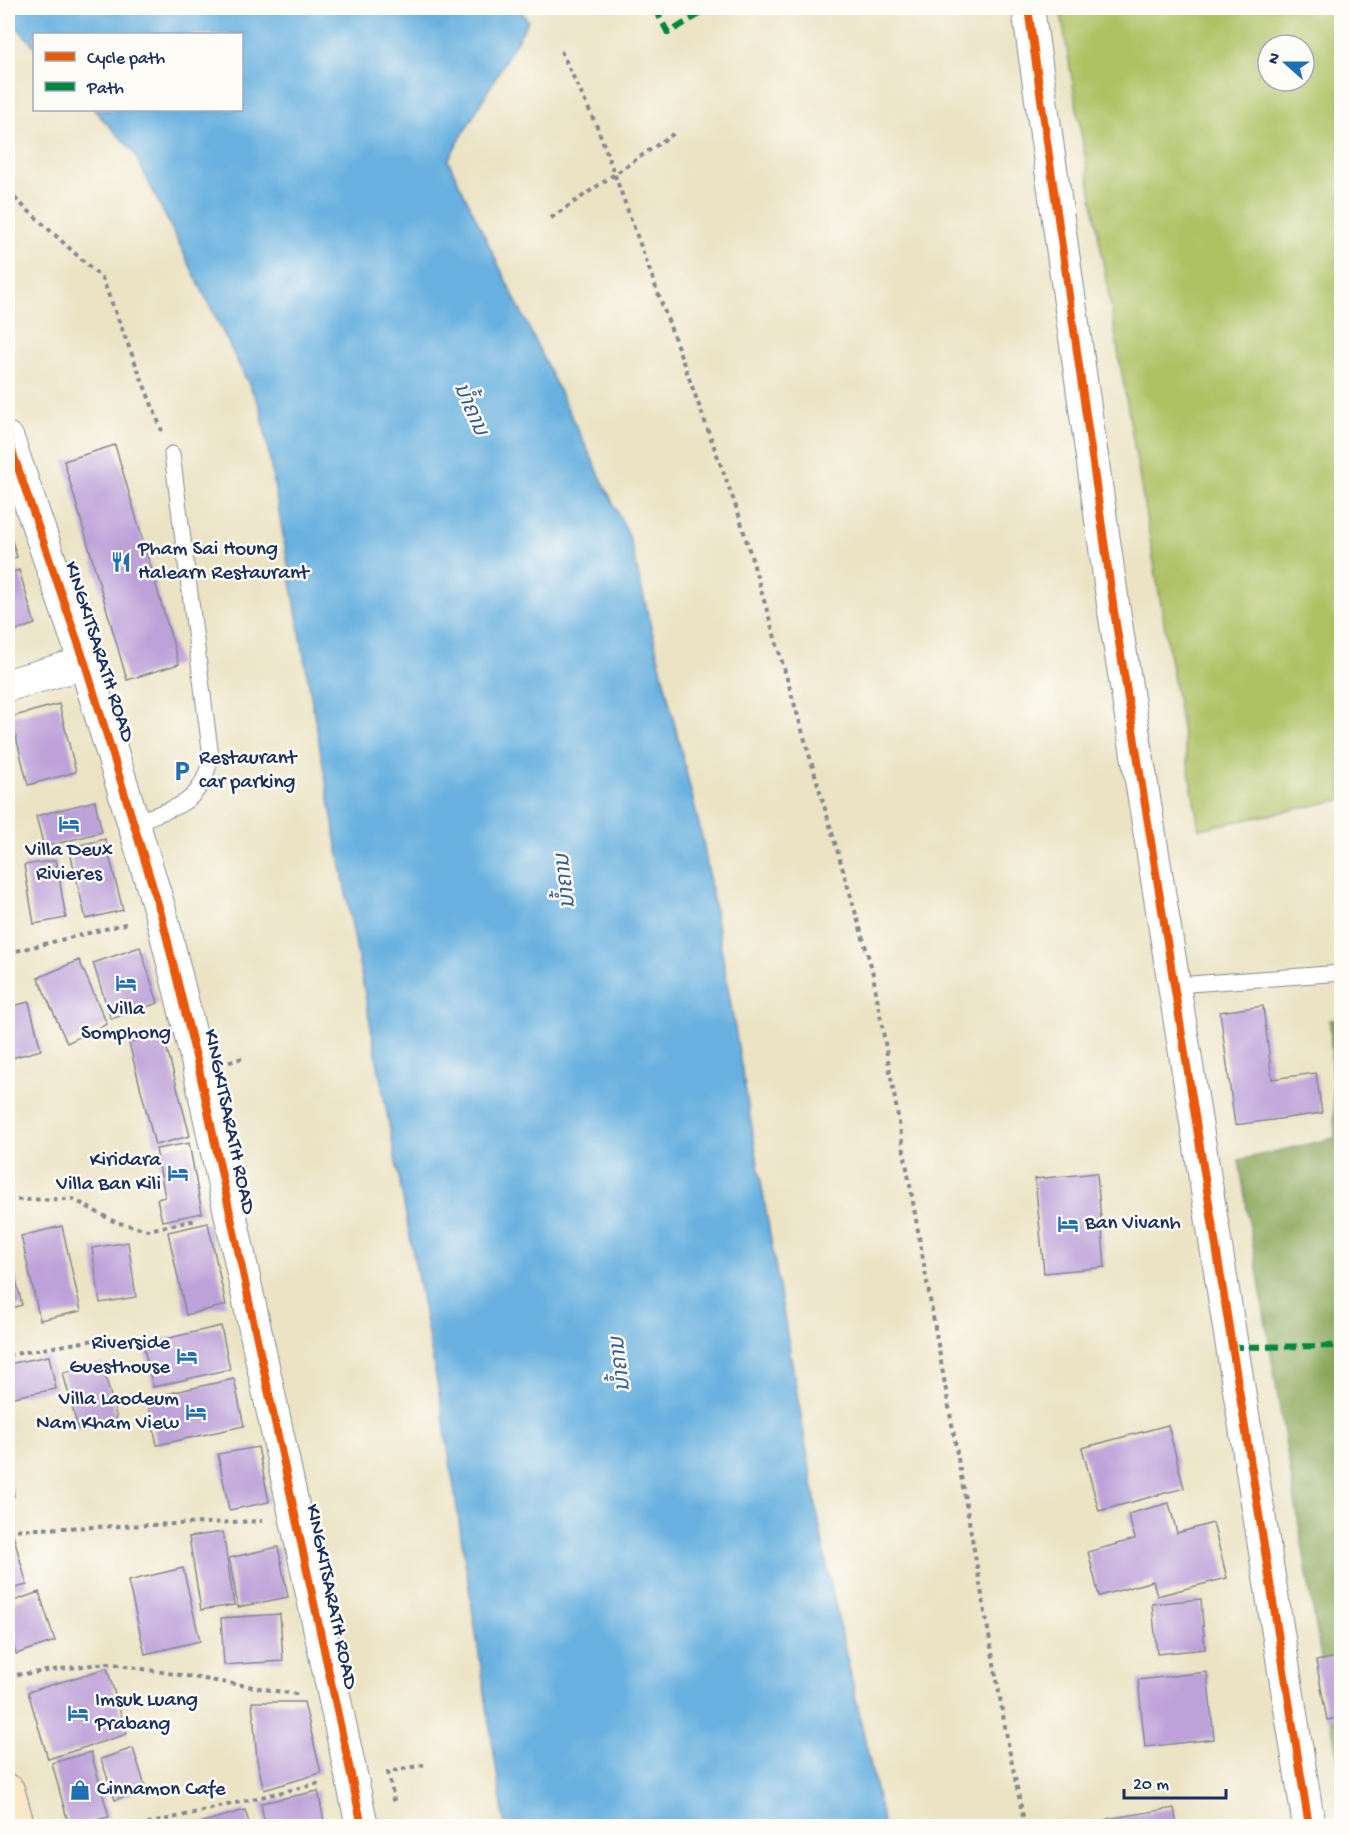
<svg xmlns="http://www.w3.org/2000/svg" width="1349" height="1834" font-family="'Gochi Hand','Noto Sans Lao',sans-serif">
	<rect width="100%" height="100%" fill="#fdfcf7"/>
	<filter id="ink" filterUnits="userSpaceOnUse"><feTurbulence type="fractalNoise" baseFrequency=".0167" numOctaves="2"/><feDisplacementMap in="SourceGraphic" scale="12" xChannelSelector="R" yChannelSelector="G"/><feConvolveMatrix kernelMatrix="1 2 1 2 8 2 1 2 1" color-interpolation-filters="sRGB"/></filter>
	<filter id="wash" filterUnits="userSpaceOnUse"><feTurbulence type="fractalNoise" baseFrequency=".008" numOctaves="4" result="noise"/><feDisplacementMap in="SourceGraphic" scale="24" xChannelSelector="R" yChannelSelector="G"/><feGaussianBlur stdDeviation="1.35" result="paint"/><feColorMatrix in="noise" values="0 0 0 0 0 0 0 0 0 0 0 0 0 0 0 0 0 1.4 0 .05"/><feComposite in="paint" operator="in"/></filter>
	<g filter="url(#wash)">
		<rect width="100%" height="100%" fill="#ece3c4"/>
		<path fill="#afc164" stroke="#657861" stroke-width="1.5" fill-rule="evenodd" d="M 1060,8 L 1341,8 L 1341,800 L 1199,829 ZM 1268,45 L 1304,45 L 1304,81 L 1268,81 Z"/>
		<path fill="#8ba75a" stroke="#536b5c" stroke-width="1.5" d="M 1341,1019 L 1341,1780 L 1239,1160 L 1335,1138 L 1330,1020 Z"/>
		<path fill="#68b0df" stroke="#42709e" stroke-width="1.5" d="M 8,8 L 519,8 L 528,21 L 448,160 L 629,536 L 703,841 L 826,1563 L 884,1826 L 505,1826 L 442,1409 L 335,834 L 261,409 L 133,151 L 94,110 L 242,110 L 242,34 L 34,34 L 34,46 L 8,17 Z"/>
		<g id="blocks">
			<path fill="#bda1d9" d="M 115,445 L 179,664 L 127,680 L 64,461 Z
				M 8,527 L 17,557 L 8,560 Z
				M 19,570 L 35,624 L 8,633 L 8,574 Z
				M 59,704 L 76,772 L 28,785 L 11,717 Z
				M 95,801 L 102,832 L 44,847 L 36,816 Z
				M 105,839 L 123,910 L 86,919 L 69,848 Z
				M 56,860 L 66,918 L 34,924 L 24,865 Z
				M 140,947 L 158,1003 L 111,1019 L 93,963 Z
				M 79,960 L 107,1024 L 67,1043 L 38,978 Z
				M 29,1002 L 41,1050 L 8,1059 L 8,1007 Z
				M 1263,1006 L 1272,1079 L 1316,1073 L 1322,1113 L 1235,1125 L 1220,1012 Z
				M 163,1034 L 190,1136 L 155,1145 L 129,1043 Z
				M 189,1143 L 202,1213 L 162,1221 L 157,1199 L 165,1197 L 156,1149 Z
				M 1097,1173 L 1105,1267 L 1044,1273 L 1035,1179 Z
				M 208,1223 L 226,1305 L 186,1315 L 168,1232 Z
				M 62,1226 L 81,1311 L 40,1320 L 21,1236 Z
				M 128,1242 L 136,1297 L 100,1303 L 92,1248 Z
				M 8,1246 L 22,1305 L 8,1309 Z
				M 221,1326 L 230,1369 L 153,1387 L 143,1344 Z
				M 49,1356 L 56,1389 L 8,1398 L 8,1364 Z
				M 102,1363 L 117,1419 L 78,1429 L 63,1373 Z
				M 234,1379 L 244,1426 L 157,1445 L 147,1398 Z
				M 1168,1425 L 1184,1488 L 1099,1511 L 1082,1448 Z
				M 258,1447 L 269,1502 L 229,1510 L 218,1454 Z
				M 8,1471 L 14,1496 L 8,1498 Z
				M 1169,1503 L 1177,1533 L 1213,1523 L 1227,1578 L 1157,1596 L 1153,1581 L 1099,1596 L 1088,1552 L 1135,1539 L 1128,1514 Z
				M 223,1532 L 234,1605 L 201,1610 L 189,1537 Z
				M 13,1534 L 27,1585 L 8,1590 L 8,1536 Z
				M 278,1547 L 288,1597 L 238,1607 L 229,1558 Z
				M 183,1568 L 200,1641 L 145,1654 L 128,1581 Z
				M 39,1592 L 55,1641 L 16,1654 L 8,1628 L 8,1603 Z
				M 1201,1599 L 1205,1649 L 1157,1654 L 1152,1604 Z
				M 280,1614 L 283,1661 L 224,1665 L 221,1618 Z
				M 1342,1656 L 1342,1717 L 1327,1720 L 1316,1661 Z
				M 107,1668 L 127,1734 L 48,1759 L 28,1692 Z
				M 1207,1672 L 1214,1739 L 1145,1747 L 1138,1680 Z
				M 252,1702 L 304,1702 L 321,1773 L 264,1790 L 257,1760 Z
				M 133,1748 L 146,1789 L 115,1800 L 101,1759 Z
				M 91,1752 L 109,1817 L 69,1826 L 52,1763 Z
				M 318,1791 L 325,1826 L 265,1826 L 261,1803 Z
				M 1174,1808 L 1177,1826 L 1107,1826 L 1106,1819 Z
				M 245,1810 L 250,1826 L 190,1826 Z"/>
		</g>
	</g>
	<g filter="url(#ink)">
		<use href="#blocks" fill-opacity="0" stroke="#848991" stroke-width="1.5"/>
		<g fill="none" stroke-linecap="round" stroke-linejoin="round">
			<g stroke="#848991" stroke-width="17">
				<path id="lane" d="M 133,823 C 176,806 200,807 211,757 L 172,454
					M 1176,985 L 1342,973"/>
			</g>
			<g stroke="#848991" stroke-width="34">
				<path id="street" d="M 1028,8 L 1114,611 L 1309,1826
					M 8,439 L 85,663 L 161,914 L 199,1069 L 362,1826
					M 8,685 L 85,663"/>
			</g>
			<g stroke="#848991" stroke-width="35">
				<path id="secondary" d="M 8,1791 L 18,1826"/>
			</g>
			<path stroke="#848991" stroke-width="4" stroke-dasharray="4.5 4.5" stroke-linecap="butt" d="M 561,51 L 598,129 L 739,515 L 872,969 L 1009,1749 L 1025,1826
				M 8,192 L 102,278 L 162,431
				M 551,218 L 676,132
				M 8,953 L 129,923
				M 229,1062 L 246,1057
				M 8,1200 L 73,1199 L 115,1222 L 148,1230 L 197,1220
				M 8,1355 L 106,1338
				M 8,1530 L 262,1521
				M 8,1676 L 107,1663 L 301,1695
				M 391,1800 L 394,1799 L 388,1772 L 428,1764
				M 139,1826 L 320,1783"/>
			<use href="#lane" stroke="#fff" stroke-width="15"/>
			<use href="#street" stroke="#fff" stroke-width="32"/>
			<use href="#secondary" stroke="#fbe7c3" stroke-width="33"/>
			<path stroke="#00873e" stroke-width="6" stroke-dasharray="12 6" stroke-linecap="butt" d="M 655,8 L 668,33 L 710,8
				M 1231,1347 L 1342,1346"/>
			<g stroke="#fdfcf7" stroke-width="11">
				<path id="cycleway" d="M 1028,8 L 1114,611 L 1309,1826
					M 8,439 L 85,663 L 161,914 L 199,1069 L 362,1826"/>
			</g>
			<use href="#cycleway" stroke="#e8590c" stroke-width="8"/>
		</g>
	</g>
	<defs>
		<g id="restaurant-bare" transform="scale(1.62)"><path d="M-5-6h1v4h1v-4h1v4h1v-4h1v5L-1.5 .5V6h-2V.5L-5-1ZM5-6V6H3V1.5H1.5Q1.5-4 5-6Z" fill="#1f6fb2" stroke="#fdfcf7" stroke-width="2.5" paint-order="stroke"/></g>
		<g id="parking-bare" transform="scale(1.62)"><path d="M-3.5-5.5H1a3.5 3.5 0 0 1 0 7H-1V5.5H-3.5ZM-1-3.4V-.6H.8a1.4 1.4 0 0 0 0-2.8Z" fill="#1f6fb2" stroke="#fdfcf7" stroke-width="2.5" paint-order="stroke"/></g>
		<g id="hotel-bare" transform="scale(1.62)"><path d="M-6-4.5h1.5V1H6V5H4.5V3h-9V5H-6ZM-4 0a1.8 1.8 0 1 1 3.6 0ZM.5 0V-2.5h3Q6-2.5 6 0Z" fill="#1f6fb2" stroke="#fdfcf7" stroke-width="2.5" paint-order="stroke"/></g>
		<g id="shop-bare" transform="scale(1.62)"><path d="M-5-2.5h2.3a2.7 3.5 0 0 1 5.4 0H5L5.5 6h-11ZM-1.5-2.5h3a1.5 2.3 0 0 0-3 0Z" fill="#1f6fb2" stroke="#fdfcf7" stroke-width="2.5" paint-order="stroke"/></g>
	</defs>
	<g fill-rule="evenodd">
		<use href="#restaurant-bare" x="121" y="562"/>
		<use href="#parking-bare" x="182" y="771"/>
		<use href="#hotel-bare" x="69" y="824"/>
		<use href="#hotel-bare" x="126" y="983"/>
		<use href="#hotel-bare" x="178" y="1173"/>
		<use href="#hotel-bare" x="1068" y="1224"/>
		<use href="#hotel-bare" x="187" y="1356"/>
		<use href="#hotel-bare" x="196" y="1412"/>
		<use href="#hotel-bare" x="78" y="1713"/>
		<use href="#shop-bare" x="80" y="1790"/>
	</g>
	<g text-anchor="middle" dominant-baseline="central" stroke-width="5" stroke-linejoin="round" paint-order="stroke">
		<g font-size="21" fill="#1b2f5e" stroke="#fdfcf7" text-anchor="start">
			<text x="138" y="550">Pham Sai Houng<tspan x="138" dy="24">Halearn Restaurant</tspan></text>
			<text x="199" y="759">Restaurant<tspan x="199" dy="24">car parking</tspan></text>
			<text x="69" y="851" text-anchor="middle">Villa Deux<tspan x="69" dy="24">Rivieres</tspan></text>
			<text x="126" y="1010" text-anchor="middle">Villa<tspan x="126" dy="24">Somphong</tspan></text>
			<text x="161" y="1161" text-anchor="end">Kiridara<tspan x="161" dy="24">Villa Ban Kili</tspan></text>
			<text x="1085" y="1224">Ban Vivanh</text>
			<text x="170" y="1344" text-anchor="end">Riverside<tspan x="170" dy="24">Guesthouse</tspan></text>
			<text x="179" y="1400" text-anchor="end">Villa Laodeum<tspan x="179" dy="24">Nam Kham View</tspan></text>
			<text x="95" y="1701">Imsuk Luang<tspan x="95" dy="24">Prabang</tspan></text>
			<text x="97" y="1790">Cinnamon Cafe</text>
		</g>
		<g font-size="21" fill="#1b2f5e" stroke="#fdfcf7">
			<text transform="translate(98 652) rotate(72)">KINGKITSARATH ROAD</text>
			<text transform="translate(228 1122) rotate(78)">KINGKITSARATH ROAD</text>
			<text transform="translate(330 1597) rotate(78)">KINGKITSARATH ROAD</text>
		</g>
		<g font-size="22" font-style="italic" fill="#365c8b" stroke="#fdfcf7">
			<text transform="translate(469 410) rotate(66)">ນ້ຳຄານ</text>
			<text transform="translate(567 881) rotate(-97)">ນ້ຳຄານ</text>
			<text transform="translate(622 1364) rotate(-97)">ນ້ຳຄານ</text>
		</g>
	</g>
	<rect width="1349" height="1834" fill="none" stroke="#fdfcf7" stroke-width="30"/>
	<rect x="33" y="33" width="210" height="78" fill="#fdfcf7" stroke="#a3aaba" stroke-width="1.5"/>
	<rect x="45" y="52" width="30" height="9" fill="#e8590c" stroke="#a3aaba" stroke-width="1.5"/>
	<text x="87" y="63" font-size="18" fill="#1b2f5e">Cycle path</text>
	<rect x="45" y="82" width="30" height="9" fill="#00873e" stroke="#a3aaba" stroke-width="1.5"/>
	<text x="87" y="93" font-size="18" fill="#1b2f5e">Path</text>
	<g transform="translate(1286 63) rotate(291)"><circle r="28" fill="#fdfcf7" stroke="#a3aaba" stroke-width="1.5"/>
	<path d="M0-4.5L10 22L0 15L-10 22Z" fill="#1f6fb2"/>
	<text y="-9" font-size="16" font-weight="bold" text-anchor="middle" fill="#1b2f5e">N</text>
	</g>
	<path d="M1124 1789v9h102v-9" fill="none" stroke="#1b2f5e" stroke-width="3"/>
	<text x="1133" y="1789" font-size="18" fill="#1b2f5e" stroke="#fdfcf7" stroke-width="4.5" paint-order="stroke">20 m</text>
</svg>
